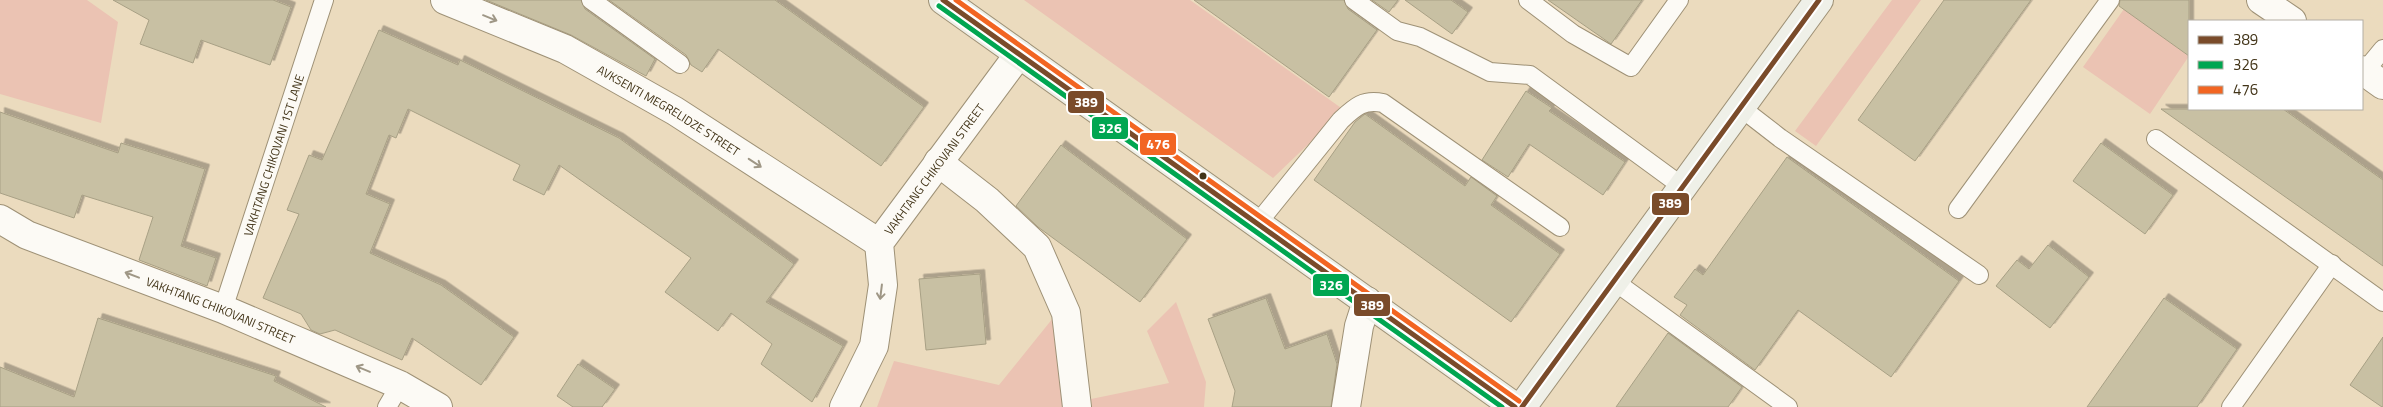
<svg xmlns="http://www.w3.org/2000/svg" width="2383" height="407" font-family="'Titillium Web',sans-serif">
	<defs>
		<filter id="shadow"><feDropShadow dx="4.5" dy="-4.5" stdDeviation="0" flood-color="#0004"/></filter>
	</defs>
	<rect width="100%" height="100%" fill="#ebdbbe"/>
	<path fill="#ebc3b3" d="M 0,0 L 87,0 L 118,22 L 101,123 L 0,94 Z
		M 1024,0 L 1190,0 L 1344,110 L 1273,178 Z
		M 1892,0 L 1921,0 L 1816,146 L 1795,131 Z
		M 2124,9 L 2189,56 L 2150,114 L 2083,67 Z
		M 1176,302 L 1206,382 L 1204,407 L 1092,407 L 1091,399 L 1169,383 L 1147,331 Z
		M 1053,318 L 1063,363 L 1069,407 L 877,407 L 894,361 L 999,385 Z"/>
	<path fill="#c8c0a3" stroke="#a8a085" filter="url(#shadow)" d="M 113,0 L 273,0 L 291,7 L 270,65 L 201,40 L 193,63 L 140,44 L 149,20 Z
		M 486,0 L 581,0 L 585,9 L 655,59 L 646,76 L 571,35 Z
		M 609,0 L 775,0 L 924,107 L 881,166 L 718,49 L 702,72 L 691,65 L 686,55 Z
		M 1194,0 L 1344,0 L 1348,9 L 1377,30 L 1329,97 Z
		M 1372,0 L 1398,0 L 1389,12 Z
		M 1405,0 L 1451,0 L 1468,12 L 1452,34 Z
		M 1548,0 L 1642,0 L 1611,44 Z
		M 1944,0 L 2031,0 L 1915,161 L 1858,120 Z
		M 2120,0 L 2189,0 L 2189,56 L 2119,6 Z
		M 379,30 L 458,65 L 460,60 L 619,138 L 794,264 L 766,302 L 843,346 L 812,402 L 761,364 L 772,344 L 731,313 L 718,331 L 665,292 L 691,258 L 559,165 L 544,195 L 513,180 L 520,165 L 408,109 L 396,138 L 389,135 L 366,194 L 390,204 L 370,253 L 441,285 L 514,337 L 481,385 L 412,338 L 402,360 L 335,330 L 320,334 L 311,330 L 301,314 L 263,298 L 299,214 L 287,210 L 309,155 L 322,160 Z
		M 1526,91 L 1552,108 L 1549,111 L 1625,162 L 1603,195 L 1529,144 L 1508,177 L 1482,160 Z
		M 2161,109 L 2283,109 L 2383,180 L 2383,266 Z
		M 0,112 L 118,153 L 121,143 L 205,169 L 181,246 L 216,258 L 207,286 L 139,260 L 153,217 L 82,195 L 74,218 L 0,193 Z
		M 1365,114 L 1465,186 L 1471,177 L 1497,196 L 1491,205 L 1560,254 L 1511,322 L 1314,180 L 1355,122 Z
		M 2101,143 L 2173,195 L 2145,234 L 2073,181 Z
		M 1061,145 L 1187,239 L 1140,302 L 1038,227 L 1016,206 Z
		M 1787,157 L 1959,281 L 1891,377 L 1798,310 L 1755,370 L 1680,315 L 1687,305 L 1674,297 L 1695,269 L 1703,275 Z
		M 2048,245 L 2089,277 L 2050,328 L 1996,286 L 2017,260 L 2029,269 Z
		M 980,274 L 986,344 L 926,350 L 919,279 Z
		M 1266,298 L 1285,349 L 1327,334 L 1337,364 L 1331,407 L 1232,407 L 1235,391 L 1208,319 Z
		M 2164,298 L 2237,349 L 2197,407 L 2087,407 Z
		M 98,318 L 276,376 L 274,381 L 326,407 L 0,407 L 0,367 L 74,397 Z
		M 1668,333 L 1742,387 L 1728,407 L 1616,407 Z
		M 2383,337 L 2383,407 L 2382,407 L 2350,385 Z
		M 578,364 L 615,389 L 602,407 L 573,407 L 557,396 Z"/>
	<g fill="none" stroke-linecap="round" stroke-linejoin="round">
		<g stroke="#9e9176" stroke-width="20">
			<g id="lane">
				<path d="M 591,0 L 680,64"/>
				<path d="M 1354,0 L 1397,31 L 1420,37 L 1490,72 L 1530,75 L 1683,187"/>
				<path d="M 1528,0 L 1573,34 L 1631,67 L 1679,0"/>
				<path d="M 2364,72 L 2383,49"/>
				<path d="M 1740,107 L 1780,138 L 1979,275"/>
				<path d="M 2156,139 L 2383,302"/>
				<path d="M 1958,209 L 2110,0"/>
				<path d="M 1257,224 L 1341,120 C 1355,107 1363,99 1383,103 L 1560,227"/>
				<path d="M 1614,281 L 1788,407"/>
				<path id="s1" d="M 223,309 L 324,0"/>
				<path d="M 387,407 L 400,385"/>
				<path d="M 2231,407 L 2332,264"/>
			</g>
		</g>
		<g stroke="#9e9176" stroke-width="30">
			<g id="street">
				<path id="s2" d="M 445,0 L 565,49 L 675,111 L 879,243"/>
				<path d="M 2261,0 L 2292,21"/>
				<path d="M 2362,70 L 2383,85"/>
				<path d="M 938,162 L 987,200 L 1037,247 L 1066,313 L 1077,407"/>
				<path id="s3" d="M 0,219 L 27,235 L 223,309 L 400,385 L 438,407"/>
				<path id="s4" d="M 844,407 L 874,346 L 883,285 L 879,243 L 1019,54"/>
				<path d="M 1346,407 L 1359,326 L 1367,301"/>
			</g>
		</g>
		<g stroke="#9e9176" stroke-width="30">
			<path id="secondary" d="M 943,0 L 1515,407
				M 1522,407 L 1819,0"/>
		</g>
		<use href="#lane" stroke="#fcfaf5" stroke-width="18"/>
		<use href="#street" stroke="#fcfaf5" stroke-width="28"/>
		<use href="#secondary" stroke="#eff0e8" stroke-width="28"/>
		<g stroke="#fff" stroke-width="9">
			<path id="bus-1" d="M 943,0 L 1515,407
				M 1522,407 L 1819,0"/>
		</g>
		<g stroke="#fff" stroke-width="9">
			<path id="bus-2" d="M 939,6 L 1502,407"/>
		</g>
		<g stroke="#fff" stroke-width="9">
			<path id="bus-3" d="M 956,0 L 1519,401"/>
		</g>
		<use href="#bus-1" stroke="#7a4b2a" stroke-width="5"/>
		<use href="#bus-2" stroke="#00a651" stroke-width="5"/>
		<use href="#bus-3" stroke="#f26522" stroke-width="5"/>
	</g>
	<defs><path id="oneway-shaft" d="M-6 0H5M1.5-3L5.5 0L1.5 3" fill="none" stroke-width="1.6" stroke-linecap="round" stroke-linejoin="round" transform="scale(1.25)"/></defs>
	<g stroke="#9f9786">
		<use href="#oneway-shaft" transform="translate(490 18) rotate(22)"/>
		<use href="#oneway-shaft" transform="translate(755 163) rotate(33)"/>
		<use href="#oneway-shaft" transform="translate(132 275) rotate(-159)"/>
		<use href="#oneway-shaft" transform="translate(881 292) rotate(97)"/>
		<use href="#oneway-shaft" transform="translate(363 369) rotate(-157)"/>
	</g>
	<circle fill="#423418" stroke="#fff" stroke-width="2" cx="1203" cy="176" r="4.5"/>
	<g text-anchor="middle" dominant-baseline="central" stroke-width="4.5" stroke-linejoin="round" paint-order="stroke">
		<g font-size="12" fill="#423418" stroke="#fff">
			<text stroke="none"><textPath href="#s2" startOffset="250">AVKSENTI MEGRELIDZE STREET</textPath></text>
			<text stroke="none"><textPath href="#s1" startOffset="162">VAKHTANG CHIKOVANI 1ST LANE</textPath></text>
			<text stroke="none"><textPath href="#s4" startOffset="264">VAKHTANG CHIKOVANI STREET</textPath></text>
			<text stroke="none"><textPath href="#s3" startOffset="239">VAKHTANG CHIKOVANI STREET</textPath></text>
		</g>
	</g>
	<g stroke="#fff" stroke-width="2">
		<rect x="1067" y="90" width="38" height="24" rx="5" fill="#7a4b2a"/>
		<rect x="1091" y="116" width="38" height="24" rx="5" fill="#00a651"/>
		<rect x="1139" y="132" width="38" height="24" rx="5" fill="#f26522"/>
		<rect x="1651" y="192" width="39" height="24" rx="5" fill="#7a4b2a"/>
		<rect x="1312" y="273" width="38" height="24" rx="5" fill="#00a651"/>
		<rect x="1353" y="293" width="38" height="24" rx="5" fill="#7a4b2a"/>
	</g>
	<g font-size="14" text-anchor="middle" font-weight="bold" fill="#fff">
		<text x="1086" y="107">389</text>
		<text x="1110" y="133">326</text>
		<text x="1158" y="149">476</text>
		<text x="1670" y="208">389</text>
		<text x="1331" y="290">326</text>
		<text x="1372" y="310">389</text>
	</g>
	<rect x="2188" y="20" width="175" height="90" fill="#ffffff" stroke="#b3aea3"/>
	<rect x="2198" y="36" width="25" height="8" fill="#7a4b2a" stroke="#b3aea3"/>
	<text x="2233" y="45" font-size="15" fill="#423418">389</text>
	<rect x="2198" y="61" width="25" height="8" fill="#00a651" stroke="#b3aea3"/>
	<text x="2233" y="70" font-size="15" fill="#423418">326</text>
	<rect x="2198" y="86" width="25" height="8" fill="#f26522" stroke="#b3aea3"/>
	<text x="2233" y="95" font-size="15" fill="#423418">476</text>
</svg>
